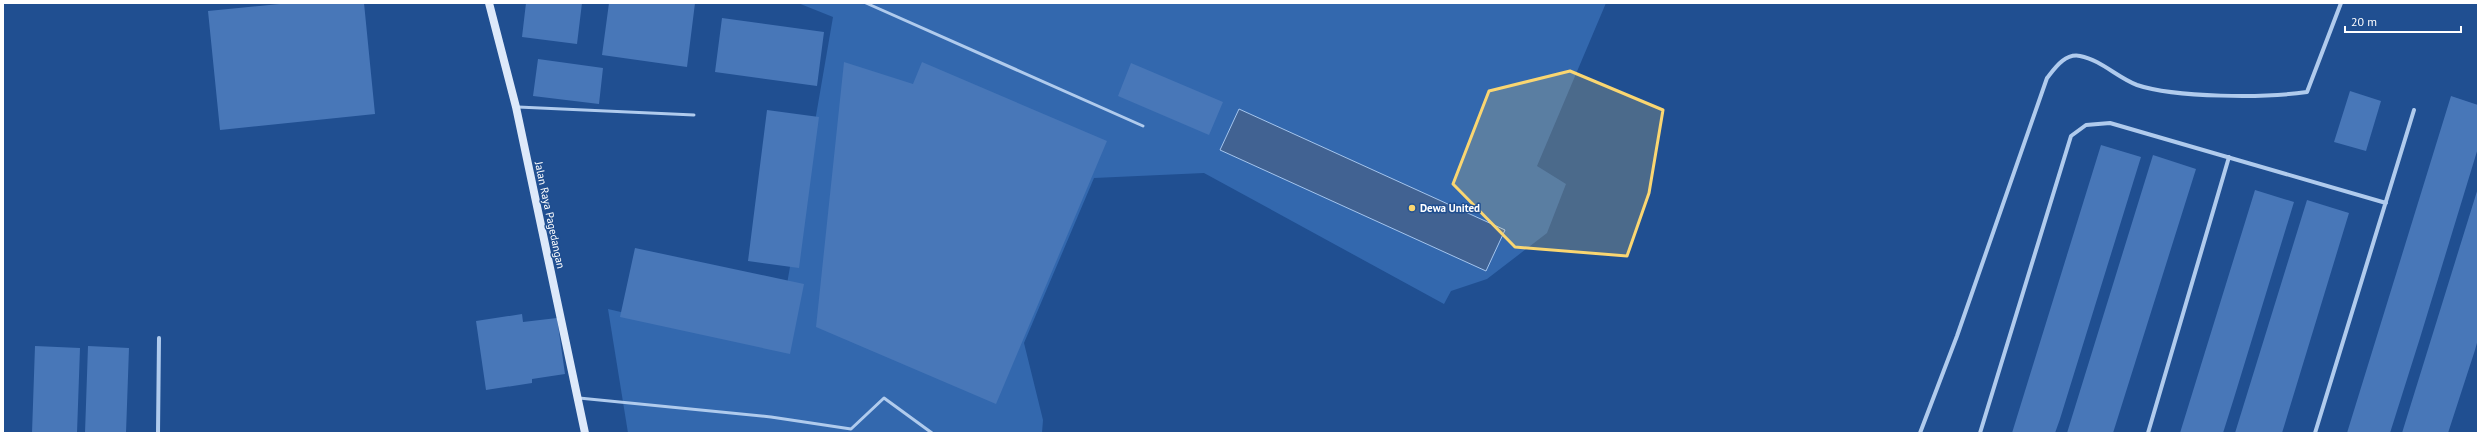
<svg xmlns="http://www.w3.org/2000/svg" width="2481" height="436" font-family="'PT Sans',sans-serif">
	<rect width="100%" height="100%" fill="#204f91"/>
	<path fill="#3368ae" d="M 798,3 L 1606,3 L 1537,166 L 1566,184 L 1547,233 L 1487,279 L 1451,291 L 1444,304 L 1204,173 L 1094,178 L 1024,343 L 1043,420 L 1042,433 L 628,433 L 608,309 L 776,348 L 833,17 Z"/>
	<path fill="#416292" stroke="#a4c5ee" d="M 1239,109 L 1505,230 L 1486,271 L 1220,150 Z"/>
	<path fill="#4877b8" d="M 290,3 L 364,3 L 375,114 L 220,130 L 208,11 Z
		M 526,3 L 582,3 L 577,44 L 522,37 Z
		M 609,3 L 695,3 L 687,67 L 602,55 Z
		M 722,18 L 824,32 L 817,86 L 715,72 Z
		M 538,59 L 603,68 L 599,104 L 533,96 Z
		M 844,62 L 913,84 L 922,62 L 1107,141 L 996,404 L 816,327 Z
		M 1131,63 L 1223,102 L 1209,135 L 1118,96 Z
		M 2350,91 L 2381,101 L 2366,151 L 2334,142 Z
		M 2451,96 L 2478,105 L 2478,148 L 2420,338 L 2390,433 L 2347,433 Z
		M 767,110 L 819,117 L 799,268 L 748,261 Z
		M 2101,145 L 2141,157 L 2060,419 L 2055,433 L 2012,433 Z
		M 2153,155 L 2196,169 L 2113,433 L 2067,433 Z
		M 2478,188 L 2478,339 L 2475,350 L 2448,433 L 2402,433 Z
		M 2255,190 L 2294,202 L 2234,398 L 2223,433 L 2180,433 Z
		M 2307,200 L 2349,213 L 2282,433 L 2235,433 Z
		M 635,248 L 804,284 L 790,354 L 620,317 Z
		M 522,314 L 523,322 L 557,318 L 565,374 L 532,379 L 532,383 L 486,390 L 476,321 Z
		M 35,346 L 80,348 L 77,433 L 32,433 Z
		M 88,346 L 129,348 L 126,433 L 85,433 Z"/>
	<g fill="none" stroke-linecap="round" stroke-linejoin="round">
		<path stroke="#b0cbed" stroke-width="3" d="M 866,3 L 1143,126
			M 518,107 L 694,115
			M 579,398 L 771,417 L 851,429 L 884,398 L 932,433"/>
		<path stroke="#b0cbed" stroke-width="4" d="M 158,433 L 159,338
			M 1920,433 L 1957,336 L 2047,78 C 2055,68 2065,53 2080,56 C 2101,60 2118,78 2137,85 C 2175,98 2266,98 2307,92 L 2341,3
			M 1980,433 L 2071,136 L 2086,125 L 2110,123 L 2386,203
			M 2148,433 L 2229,157
			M 2315,433 L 2414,110"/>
		<path stroke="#dde9fa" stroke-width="8" d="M 489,3 L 516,107 L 585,433"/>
	</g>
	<path fill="#fad671" fill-opacity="0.2" stroke="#fad671" stroke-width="3" stroke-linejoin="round" d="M 1570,71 L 1663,110 L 1649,193 L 1627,256 L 1515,247 L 1453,184 L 1489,91 Z"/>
	<circle fill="#fad671" stroke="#204f91" stroke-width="1.5" cx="1412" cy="208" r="4"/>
	<g text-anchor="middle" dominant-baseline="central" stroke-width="3" stroke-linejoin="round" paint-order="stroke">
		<g font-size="11" font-weight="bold" fill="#fff" stroke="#204f91" text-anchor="start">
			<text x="1420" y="208">Dewa United</text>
		</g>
		<g font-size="11" fill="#fff" stroke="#204f91">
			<text transform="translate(550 215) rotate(78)">Jalan Raya Pagedangan</text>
		</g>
	</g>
	<rect width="2481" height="436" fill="none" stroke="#ffffff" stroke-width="8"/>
	<path d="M2345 26v6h116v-6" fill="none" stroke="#ffffff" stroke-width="2"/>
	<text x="2351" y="26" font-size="12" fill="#ffffff" stroke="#204f91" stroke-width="3" paint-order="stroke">20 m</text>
</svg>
